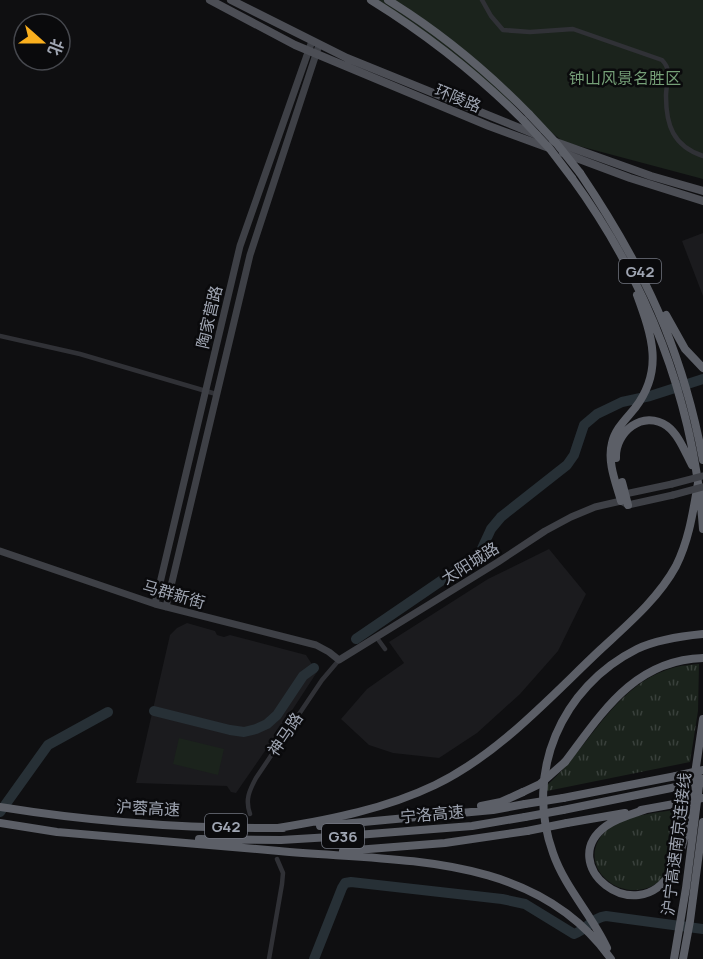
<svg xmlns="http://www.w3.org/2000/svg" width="703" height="959" font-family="Manrope,'Noto Sans SC',sans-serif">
	<defs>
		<pattern id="grass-tufts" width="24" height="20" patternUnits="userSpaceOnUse" patternTransform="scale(1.5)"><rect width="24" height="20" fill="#1b231c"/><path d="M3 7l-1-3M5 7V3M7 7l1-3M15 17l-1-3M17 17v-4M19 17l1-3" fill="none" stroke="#39403b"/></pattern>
	</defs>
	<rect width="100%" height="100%" fill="#0f0f11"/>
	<path fill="#1b1b1e" d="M 703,233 L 703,296 L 682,241 Z
		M 549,549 L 586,594 L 558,651 L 520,694 L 477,733 L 439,758 L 393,753 L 369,745 L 341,719 L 367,689 L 404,663 L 389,642 L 488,579 Z
		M 187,623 L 215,631 L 217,635 L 224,637 L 230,635 L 306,655 L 317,672 L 276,735 L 236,793 L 231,792 L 227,786 L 136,783 L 170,635 L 177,628 Z"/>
	<path fill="url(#grass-tufts)" d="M 699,664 L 698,711 L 690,762 L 547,791 L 546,786 C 590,748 615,682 676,667 C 684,665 692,665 699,664 Z
		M 685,808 C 682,828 681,854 669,871 C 635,919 563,866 610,827 C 625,815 665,812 685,808 Z"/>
	<path fill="#1b231c" d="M 374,0 L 703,0 L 703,179 L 564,142 Z
		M 179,738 L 224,749 L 218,775 L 173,764 Z"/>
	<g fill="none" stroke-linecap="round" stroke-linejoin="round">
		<path stroke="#273036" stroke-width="10" d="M 356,639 L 479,555 L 491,529 L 501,517 L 567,465 L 574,455 L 584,425 L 597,414 L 622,402 L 650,396 L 703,379
			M 154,711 L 230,730 L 244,732 L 256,729 L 267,724 L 277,715 L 303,676 L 314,668
			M 0,812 L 48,745 L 108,712
			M 314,959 L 342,888 L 345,883 L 351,882 L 502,899 L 525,904 L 574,934 C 586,930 593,917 606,916 L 703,929"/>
		<path stroke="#303136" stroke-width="4.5" d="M 482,0 L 491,16 L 503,30 L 530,32 L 573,29 L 662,60 C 673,71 666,82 666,96 C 666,125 673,146 703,156
			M 0,336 L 80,354 L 216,394
			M 377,638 L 385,649
			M 250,814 C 245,800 249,791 256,778 L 322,680 L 339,660
			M 269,959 L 282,884 L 283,873 L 277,859"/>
		<path stroke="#3e4046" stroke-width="7" d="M 624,497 L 625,494 L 672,484
			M 0,551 L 155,604 L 316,645 L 329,652 L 339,660 L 498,562 L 545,531 L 571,517 L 595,507 L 621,501 L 628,505 L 673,495
			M 155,604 L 240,246 L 312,41
			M 166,607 L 250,255 L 319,45"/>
		<path stroke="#4c4e55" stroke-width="8" d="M 210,0 L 295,45 L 489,126 L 549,148
			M 231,0 L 347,58 L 537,135
			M 553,141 L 651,176 L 703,191
			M 563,153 L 630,178 L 703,201"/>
		<path stroke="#5c5f67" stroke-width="8" d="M 371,0 C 426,34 476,73 523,120
			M 388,0 C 440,32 486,70 529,114
			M 580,173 C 644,268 682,348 703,460
			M 572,178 C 647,281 694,401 703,529
			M 666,315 L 685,349 L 703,368
			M 616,458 C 615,432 643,409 667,426 C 679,435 685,452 692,465
			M 622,482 L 628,505
			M 621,501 C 616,483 607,462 612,443 C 615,429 626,419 635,408 C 664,370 652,336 637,295
			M 565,762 C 602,713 634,660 703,658
			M 563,798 L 676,776
			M 481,806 L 501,802 L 523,792
			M 0,807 C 93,822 189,829 283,828
			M 563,810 L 676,787
			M 641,810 L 674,804
			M 644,810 C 632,814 617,818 606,826 C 554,864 636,931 671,872 C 684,850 687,826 691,801 C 695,774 699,747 703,719
			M 0,823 L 57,832 C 131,838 205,845 279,851 C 396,862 535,851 611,959
			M 567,823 L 625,813
			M 320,826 L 493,810 L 525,804
			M 278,828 C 332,819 385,809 435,785 C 499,754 549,698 600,650 C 627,625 658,599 676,566 C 689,540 693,512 698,483
			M 199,839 L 281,840 L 331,837 L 472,826 L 525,817
			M 343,851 L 445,843 L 527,831
			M 607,948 C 592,915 565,888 553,853 C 524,773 561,687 637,649 C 656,640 682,636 703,634
			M 674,959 L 686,888 L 700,778
			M 683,959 L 690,921 L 703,822"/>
		<path stroke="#3e4046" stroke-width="7" d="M 672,484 L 703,476
			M 673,495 L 703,487"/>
		<path stroke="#5c5f67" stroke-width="8" d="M 529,114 L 557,144 L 580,173
			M 523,120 L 550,149 L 572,178
			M 676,776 L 703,770
			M 676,787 L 703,783
			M 523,792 L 540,784 L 565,762
			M 525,804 L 563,798
			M 674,804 L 703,798
			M 525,817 L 563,810
			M 527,831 L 567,823"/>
	</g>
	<g text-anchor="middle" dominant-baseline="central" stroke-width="5" stroke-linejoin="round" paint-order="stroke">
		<g fill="#0a0a0c" stroke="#727680" stroke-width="1.5">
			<rect x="619" y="259" width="42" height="24" rx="4.5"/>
			<rect x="205" y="814" width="42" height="24" rx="4.5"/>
			<rect x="322" y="824" width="42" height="24" rx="4.5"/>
		</g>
		<g font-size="15" font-weight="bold" fill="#9fa5b2">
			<text x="640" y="271">G42</text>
			<text x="226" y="826">G42</text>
			<text x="343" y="836">G36</text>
		</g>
		<g font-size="16" fill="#759f77" stroke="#0a0a0c">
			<text x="625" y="78">钟山风景名胜区</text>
		</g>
		<g font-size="16" fill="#9fa5b2" stroke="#0a0a0c">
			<text transform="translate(458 98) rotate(22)">环陵路</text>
			<text transform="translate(209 317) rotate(-77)">陶家营路</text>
			<text transform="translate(470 563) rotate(-32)">太阳城路</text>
			<text transform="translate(174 594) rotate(16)">马群新街</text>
			<text transform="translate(285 734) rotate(-56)">神马路</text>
			<text transform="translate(148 808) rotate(3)">沪蓉高速</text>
			<text transform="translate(432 814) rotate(-5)">宁洛高速</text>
			<text transform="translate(676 844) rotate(-83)">沪宁高速南京连接线</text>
		</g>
	</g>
	<g transform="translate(42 42) rotate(111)"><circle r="28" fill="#0a0a0c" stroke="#46484e" stroke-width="1.5"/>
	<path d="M0-4.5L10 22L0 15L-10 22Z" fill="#faaf1e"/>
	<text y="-9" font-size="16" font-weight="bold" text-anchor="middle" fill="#9fa5b2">北</text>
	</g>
</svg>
